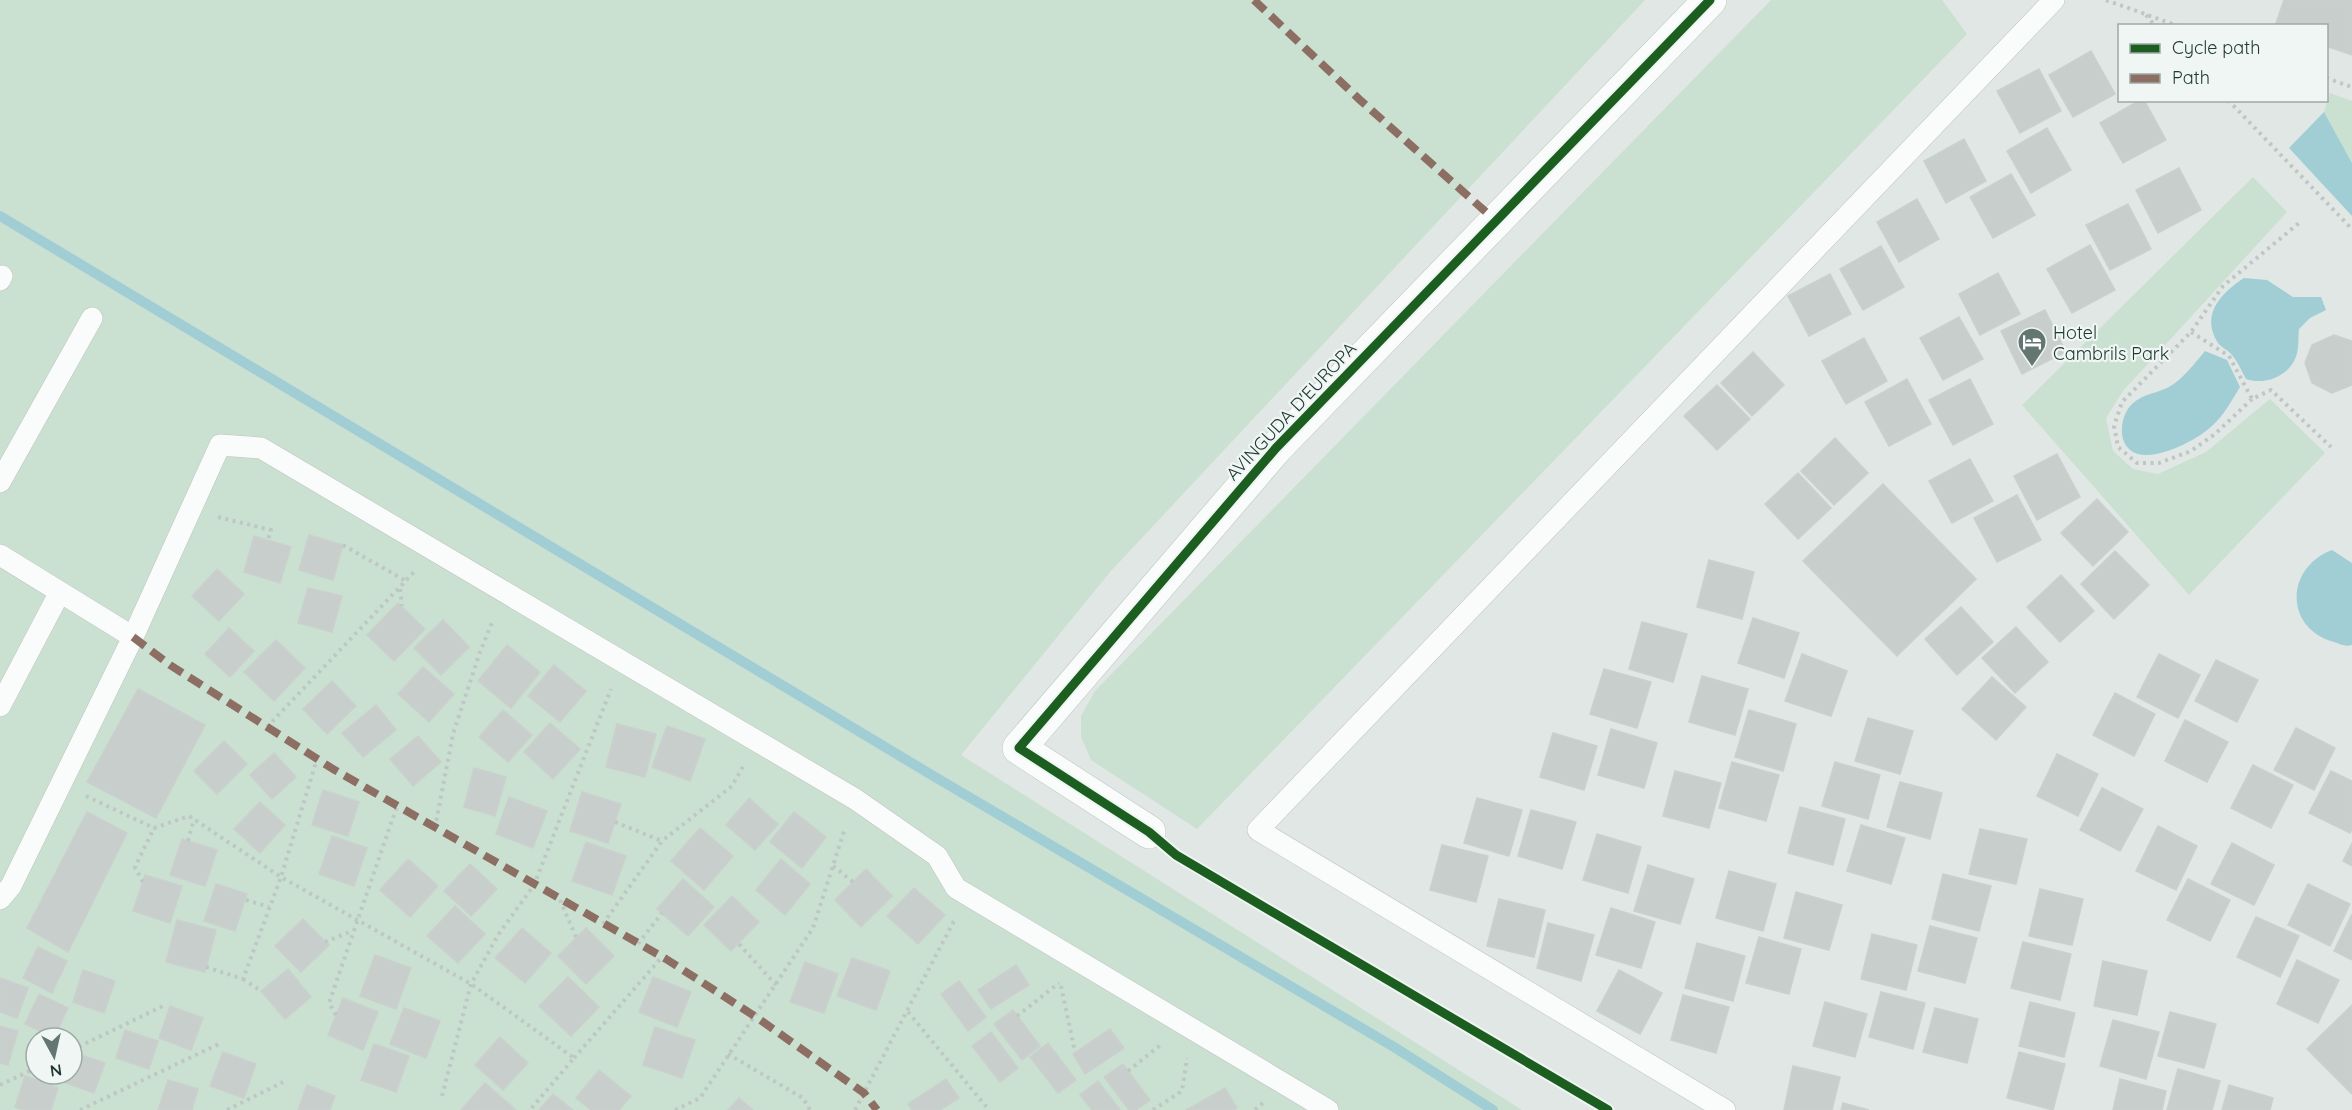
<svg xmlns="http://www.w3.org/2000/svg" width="2352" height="1110" font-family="Quicksand,sans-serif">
	<rect width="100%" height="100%" fill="#e1e7e4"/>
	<path fill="#cae0d1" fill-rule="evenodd" d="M 0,0 L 1645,0 L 1110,572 L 961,755 L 1522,1110 L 0,1110 ZM 36,1038 L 72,1038 L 72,1074 L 36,1074 Z
		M 1771,0 L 1942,0 L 1967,34 L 1197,829 L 1091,760 L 1081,737 L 1081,716 L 1095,691 Z
		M 2330,93 L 2352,101 L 2352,163 L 2324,112 Z
		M 2253,177 L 2287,212 L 2123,391 L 2106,418 L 2113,451 L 2133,469 L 2158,474 L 2206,452 L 2270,399 L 2325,453 L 2189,595 L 2022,405 Z"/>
	<path fill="#a1cdd5" d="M 2324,112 L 2352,163 L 2352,216 L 2289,148 Z
		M 2244,278 L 2267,280 L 2293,297 L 2321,297 L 2326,310 L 2310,318 L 2299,329 C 2298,336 2299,346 2297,353 C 2292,375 2266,386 2246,379 C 2242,372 2238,362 2232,355 C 2228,350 2222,348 2218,343 C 2200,315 2221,293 2244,278 Z
		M 2205,351 L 2227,360 L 2240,387 C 2232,400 2224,415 2213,425 C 2199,439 2159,460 2138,454 C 2116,448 2119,417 2132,404 C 2142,394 2158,393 2169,387 C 2184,378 2194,364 2205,351 Z
		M 2332,550 L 2352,563 L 2352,645 C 2345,647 2340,644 2334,642 C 2284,628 2285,568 2332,550 Z"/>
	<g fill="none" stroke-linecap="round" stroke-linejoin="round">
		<path stroke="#a1cdd5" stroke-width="10" d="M 0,216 L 935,777 L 1394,1047 L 1493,1110"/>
	</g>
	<path fill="#c8cecc" stroke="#cad0cd" stroke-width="1.5" d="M 2284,0 L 2352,0 L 2352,55 L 2326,46 L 2326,26 L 2275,26 Z
		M 2091,51 L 2115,94 L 2073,117 L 2049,75 Z
		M 2039,69 L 2061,111 L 2020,133 L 1997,91 Z
		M 2140,100 L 2144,100 L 2166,140 L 2123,163 L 2100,123 Z
		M 2047,128 L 2071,170 L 2031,193 L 2007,151 Z
		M 1964,139 L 1986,181 L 1946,203 L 1924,161 Z
		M 2179,168 L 2201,210 L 2158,233 L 2136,190 Z
		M 2011,174 L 2035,215 L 1993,238 L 1970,197 Z
		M 1917,199 L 1939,239 L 1899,262 L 1877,222 Z
		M 2128,204 L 2151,249 L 2110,270 L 2086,225 Z
		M 2090,245 L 2115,290 L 2072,313 L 2047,269 Z
		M 1881,246 L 1904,287 L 1863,310 L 1840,269 Z
		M 1998,273 L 2020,314 L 1980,335 L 1959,294 Z
		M 1830,274 L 1851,314 L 1809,336 L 1788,296 Z
		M 2045,310 L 2066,352 L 2022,374 L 2001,331 Z
		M 1959,317 L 1983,359 L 1943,380 L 1920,338 Z
		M 2334,335 L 2352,341 L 2352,385 L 2332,393 L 2312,383 L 2305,363 L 2312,345 Z
		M 1864,338 L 1887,381 L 1846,404 L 1822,361 Z
		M 1753,352 L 1784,385 L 1752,416 L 1721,383 Z
		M 1907,379 L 1931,424 L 1889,446 L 1865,402 Z
		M 1970,379 L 1993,424 L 1953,445 L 1929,400 Z
		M 1717,385 L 1750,419 L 1717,450 L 1684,416 Z
		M 1835,438 L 1868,473 L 1834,505 L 1801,471 Z
		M 2057,454 L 2080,497 L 2037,520 L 2014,476 Z
		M 1970,459 L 1993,501 L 1952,523 L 1929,481 Z
		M 1798,473 L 1831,508 L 1798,539 L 1765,504 Z
		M 1883,484 L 1976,579 L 1897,656 L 1803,561 Z
		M 2017,495 L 2041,540 L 1997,562 L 1974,518 Z
		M 2097,499 L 2128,532 L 2093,566 L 2061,533 Z
		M 309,535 L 343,545 L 333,580 L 299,570 Z
		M 254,536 L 291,547 L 280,583 L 244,572 Z
		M 2115,551 L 2149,585 L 2114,619 L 2081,584 Z
		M 1709,560 L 1754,572 L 1742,619 L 1697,607 Z
		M 217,569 L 244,594 L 219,621 L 192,596 Z
		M 2061,575 L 2094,611 L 2060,642 L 2027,607 Z
		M 308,588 L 342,596 L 332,632 L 298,623 Z
		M 398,603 L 425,629 L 394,661 L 367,635 Z
		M 1961,607 L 1993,642 L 1957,675 L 1925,639 Z
		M 1753,618 L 1799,633 L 1784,678 L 1738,663 Z
		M 443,620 L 469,647 L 441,675 L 414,648 Z
		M 1642,622 L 1687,634 L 1673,682 L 1629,669 Z
		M 2016,627 L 2048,662 L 2015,693 L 1982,658 Z
		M 229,628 L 254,651 L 230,677 L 205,654 Z
		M 276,640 L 305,668 L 274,701 L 244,672 Z
		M 507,645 L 540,672 L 511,708 L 478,681 Z
		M 1802,654 L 1847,671 L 1831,716 L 1785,701 Z
		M 2159,654 L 2200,675 L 2178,718 L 2137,697 Z
		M 2216,660 L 2258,680 L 2237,722 L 2195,701 Z
		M 554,665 L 586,691 L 560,722 L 528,696 Z
		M 423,667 L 454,694 L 429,722 L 398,694 Z
		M 1604,669 L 1651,682 L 1637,728 L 1590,714 Z
		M 1702,676 L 1748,689 L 1735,735 L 1689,722 Z
		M 1992,677 L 2026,707 L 1996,740 L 1962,709 Z
		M 332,681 L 356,706 L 327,734 L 303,709 Z
		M 138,689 L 205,725 L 156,818 L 87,782 Z
		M 2115,693 L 2155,714 L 2134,756 L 2093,735 Z
		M 376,705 L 396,730 L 363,757 L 342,733 Z
		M 503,710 L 532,735 L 508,762 L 479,737 Z
		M 1749,710 L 1796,724 L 1783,771 L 1735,757 Z
		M 1868,718 L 1913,731 L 1900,774 L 1855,761 Z
		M 2185,720 L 2228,742 L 2207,782 L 2165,761 Z
		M 550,723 L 580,749 L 553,779 L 524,752 Z
		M 617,724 L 656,734 L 645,777 L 606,767 Z
		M 667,726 L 705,739 L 690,781 L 652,767 Z
		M 2296,728 L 2335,748 L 2314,790 L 2274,770 Z
		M 1611,729 L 1657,743 L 1644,788 L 1598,775 Z
		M 1553,733 L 1597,746 L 1584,790 L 1540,777 Z
		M 418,736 L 441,762 L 413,786 L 390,759 Z
		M 224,741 L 247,764 L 217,794 L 194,771 Z
		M 274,753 L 296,777 L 272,799 L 250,775 Z
		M 2057,754 L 2098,774 L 2078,816 L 2037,796 Z
		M 1732,762 L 1779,775 L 1766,821 L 1719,808 Z
		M 1835,762 L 1880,775 L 1868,819 L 1822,806 Z
		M 2253,765 L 2293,785 L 2271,828 L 2231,808 Z
		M 474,768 L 506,777 L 495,816 L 464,807 Z
		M 1675,771 L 1721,783 L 1709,828 L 1663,816 Z
		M 2331,771 L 2352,781 L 2352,829 L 2350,833 L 2309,813 Z
		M 1900,782 L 1942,793 L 1930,839 L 1887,827 Z
		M 2102,788 L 2143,809 L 2120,851 L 2080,830 Z
		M 323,790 L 359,802 L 348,836 L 312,825 Z
		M 582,792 L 621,804 L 608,843 L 570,831 Z
		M 509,797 L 547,811 L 533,848 L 496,834 Z
		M 749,798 L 778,824 L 755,850 L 726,825 Z
		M 1477,798 L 1522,810 L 1509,856 L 1464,843 Z
		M 260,802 L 285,825 L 260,853 L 234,829 Z
		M 1800,807 L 1845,819 L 1833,865 L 1788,853 Z
		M 1531,810 L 1576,822 L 1562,869 L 1518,856 Z
		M 87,812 L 127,833 L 68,952 L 27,928 Z
		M 794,812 L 826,837 L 802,868 L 770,842 Z
		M 1861,825 L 1905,838 L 1891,884 L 1847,871 Z
		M 2158,826 L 2197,846 L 2176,890 L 2136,871 Z
		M 700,828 L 733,856 L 704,890 L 671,861 Z
		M 1980,829 L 2027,839 L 2016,884 L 1969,874 Z
		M 1597,834 L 1641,847 L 1628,893 L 1583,880 Z
		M 332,836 L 367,848 L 354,886 L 319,874 Z
		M 182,839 L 217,850 L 205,886 L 170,875 Z
		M 586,842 L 626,856 L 612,895 L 572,881 Z
		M 2232,843 L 2274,865 L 2254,905 L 2211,884 Z
		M 2352,843 L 2352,866 L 2343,861 Z
		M 1442,845 L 1488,856 L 1476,902 L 1430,890 Z
		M 408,859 L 438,886 L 410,917 L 380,890 Z
		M 781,859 L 810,884 L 785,915 L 756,890 Z
		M 470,864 L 497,889 L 471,916 L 444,891 Z
		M 1648,865 L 1694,879 L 1680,924 L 1634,911 Z
		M 866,869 L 892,896 L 861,927 L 835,900 Z
		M 1729,871 L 1776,884 L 1763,931 L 1716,918 Z
		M 1943,874 L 1991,886 L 1979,931 L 1932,919 Z
		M 145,875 L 182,886 L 170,923 L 133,911 Z
		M 683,879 L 714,907 L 688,936 L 657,909 Z
		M 2188,879 L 2230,900 L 2210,941 L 2167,920 Z
		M 216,884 L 247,894 L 235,931 L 204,921 Z
		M 2308,884 L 2350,904 L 2330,946 L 2288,925 Z
		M 914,888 L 945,915 L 918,944 L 887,916 Z
		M 2040,889 L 2083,899 L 2072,945 L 2029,936 Z
		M 1796,892 L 1842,905 L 1829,950 L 1784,938 Z
		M 732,896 L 759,922 L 731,951 L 704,925 Z
		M 1499,899 L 1545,910 L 1534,957 L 1487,946 Z
		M 455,906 L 485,934 L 458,963 L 427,936 Z
		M 1611,908 L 1655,922 L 1641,968 L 1596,955 Z
		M 2352,914 L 2352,960 L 2334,951 Z
		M 2256,917 L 2299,936 L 2280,977 L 2237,957 Z
		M 303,919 L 329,945 L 301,972 L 275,946 Z
		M 177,920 L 216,930 L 205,972 L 166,962 Z
		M 1548,923 L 1594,935 L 1581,981 L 1537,968 Z
		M 1930,926 L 1977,938 L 1965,983 L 1918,971 Z
		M 522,928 L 551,953 L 525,983 L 495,958 Z
		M 586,928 L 614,956 L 586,984 L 558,956 Z
		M 1872,934 L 1917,945 L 1906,990 L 1861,979 Z
		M 1759,937 L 1801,949 L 1789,994 L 1746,983 Z
		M 2023,942 L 2071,954 L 2060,1000 L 2011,988 Z
		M 1697,943 L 1745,956 L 1733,1001 L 1685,988 Z
		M 38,947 L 67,961 L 52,993 L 23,978 Z
		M 375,955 L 411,968 L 396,1009 L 360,996 Z
		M 852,958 L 890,971 L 876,1010 L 837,996 Z
		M 2297,960 L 2339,980 L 2318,1023 L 2277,1004 Z
		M 2103,961 L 2147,971 L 2137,1015 L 2094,1006 Z
		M 805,962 L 838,974 L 824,1013 L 790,1002 Z
		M 1016,965 L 1029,985 L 991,1009 L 978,990 Z
		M 288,969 L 311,997 L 285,1019 L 261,991 Z
		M 83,970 L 115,981 L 104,1013 L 73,1002 Z
		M 1619,970 L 1662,993 L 1640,1034 L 1597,1011 Z
		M 568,977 L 599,1007 L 571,1036 L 539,1006 Z
		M 653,977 L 691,992 L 677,1027 L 639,1012 Z
		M 0,978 L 28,988 L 17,1018 L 0,1012 Z
		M 959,981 L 986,1017 L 968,1031 L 941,994 Z
		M 1881,992 L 1925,1003 L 1913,1049 L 1869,1037 Z
		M 39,994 L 68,1008 L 54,1038 L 25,1024 Z
		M 1683,995 L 1729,1007 L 1716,1053 L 1671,1040 Z
		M 343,998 L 378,1012 L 363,1050 L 328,1035 Z
		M 1825,1002 L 1867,1014 L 1855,1057 L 1813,1046 Z
		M 2030,1002 L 2075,1013 L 2064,1057 L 2019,1046 Z
		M 2352,1005 L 2352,1094 L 2307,1049 Z
		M 170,1006 L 203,1018 L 191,1050 L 159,1038 Z
		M 404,1008 L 440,1021 L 426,1058 L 390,1044 Z
		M 1935,1008 L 1978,1019 L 1967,1063 L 1923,1052 Z
		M 1013,1010 L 1040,1046 L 1022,1060 L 994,1024 Z
		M 2170,1012 L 2216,1024 L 2204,1068 L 2158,1056 Z
		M 2113,1020 L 2159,1032 L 2146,1079 L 2100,1066 Z
		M 0,1026 L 18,1031 L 8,1065 L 0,1063 Z
		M 655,1027 L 695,1040 L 682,1078 L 643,1065 Z
		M 1110,1029 L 1124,1048 L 1085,1074 L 1073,1054 Z
		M 125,1030 L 158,1041 L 149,1069 L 116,1058 Z
		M 991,1032 L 1018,1068 L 1000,1082 L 972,1046 Z
		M 500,1037 L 528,1063 L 503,1090 L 475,1065 Z
		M 1048,1043 L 1076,1080 L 1058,1093 L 1030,1057 Z
		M 374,1044 L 409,1056 L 396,1092 L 361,1080 Z
		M 73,1052 L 105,1063 L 94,1093 L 63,1082 L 66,1074 L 72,1074 Z
		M 223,1052 L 256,1064 L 244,1098 L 210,1086 Z
		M 2019,1052 L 2065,1064 L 2053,1110 L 2007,1098 Z
		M 1123,1064 L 1150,1100 L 1136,1110 L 1129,1110 L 1104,1077 Z
		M 1793,1066 L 1840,1077 L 1832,1110 L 1784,1110 Z
		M 2178,1069 L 2220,1081 L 2212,1110 L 2167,1110 Z
		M 599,1070 L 631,1096 L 619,1110 L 591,1110 L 576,1098 Z
		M 25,1076 L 58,1088 L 51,1110 L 23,1110 L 15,1107 Z
		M 946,1079 L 959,1098 L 940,1110 L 912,1110 L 908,1104 Z
		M 2120,1079 L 2166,1091 L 2162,1110 L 2113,1110 Z
		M 168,1080 L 198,1089 L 192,1110 L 158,1110 Z
		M 1098,1081 L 1120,1110 L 1092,1110 L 1080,1095 Z
		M 485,1083 L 516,1110 L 461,1110 Z
		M 307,1085 L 335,1096 L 330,1110 L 298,1110 Z
		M 2229,1085 L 2273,1098 L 2270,1110 L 2222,1110 Z
		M 1225,1088 L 1237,1108 L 1233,1110 L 1186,1110 Z
		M 553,1094 L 573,1110 L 539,1110 Z
		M 739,1098 L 753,1110 L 728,1110 Z
		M 1843,1103 L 1869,1110 L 1841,1110 Z"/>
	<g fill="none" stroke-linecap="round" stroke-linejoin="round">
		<g stroke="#bec4c1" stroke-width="22">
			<path id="service" d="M 0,280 L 2,276
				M 0,482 L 92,318
				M 0,555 L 133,637
				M 0,706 L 60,592
				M 0,899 L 11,886 L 133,637 L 220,445 L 261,448 L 855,799 L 937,856 L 956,888 L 1328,1110
				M 1725,1110 L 1258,830 L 2054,0"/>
		</g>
		<g stroke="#bec4c1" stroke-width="34">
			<path id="minor" d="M 1149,832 L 1019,748 L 1276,448 L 1710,0"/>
		</g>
		<path stroke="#bfc7c5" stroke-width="4" stroke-dasharray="3 4.5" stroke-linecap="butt" d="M 2106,0 L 2178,26
			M 2146,15 L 2155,26
			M 2326,78 L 2352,87
			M 2228,100 L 2352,229
			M 2191,332 L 2229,356 L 2252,399 L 2271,390 L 2331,447
			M 2252,399 L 2215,434 L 2191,451 L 2159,463 L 2137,463 L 2118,447 L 2114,426 L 2122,402 L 2191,332 L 2223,286 L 2299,223
			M 218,517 L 271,530 L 268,540
			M 343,545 L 406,581
			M 400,589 L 402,606
			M 267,727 L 414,572
			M 86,796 L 154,828 L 189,816 L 281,877 L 471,984 L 574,1058 L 530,1110
			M 615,822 L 662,841
			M 435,828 L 453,734 L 480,652 L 493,620
			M 188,841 L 194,819
			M 833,866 L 853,882
			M 143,882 L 135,867 L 154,828
			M 246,900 L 269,907
			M 560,900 L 576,937
			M 603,924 L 662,841 L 732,786 L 744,765
			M 325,942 L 352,931
			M 638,944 L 662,913
			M 739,944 L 776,985
			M 206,967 L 243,979 L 281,877 L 317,759
			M 243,979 L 261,991
			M 1061,986 L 1075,1052
			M 908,1012 L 989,1110
			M 336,1015 L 329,1003 L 397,806
			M 1017,1016 L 1059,983
			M 72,1050 L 163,1006
			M 728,1054 L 803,1098 L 810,1110
			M 574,1058 L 662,957
			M 1128,1071 L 1163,1043
			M 0,1085 L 36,1068
			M 442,1096 L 471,984 L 498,935 L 534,885 L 611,689
			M 80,1110 L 221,1043
			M 227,1110 L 283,1082
			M 675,1110 L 700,1098 L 813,928 L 845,828
			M 855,1110 L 955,919
			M 1153,1110 L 1182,1091 L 1187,1058
			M 1255,1110 L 1263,1103"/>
		<use href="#service" stroke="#fafbfb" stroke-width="21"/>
		<use href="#minor" stroke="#fafbfb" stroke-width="33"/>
		<path stroke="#8d6e63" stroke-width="8" stroke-dasharray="15 8" stroke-linecap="butt" d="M 1254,0 L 1360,100 L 1496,221
			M 133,637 L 170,665 L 333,769 L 666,959 L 756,1017 L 864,1093 L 877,1110"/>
		<g stroke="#eff6f3" stroke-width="13">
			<path id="cycleway" d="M 1608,1110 L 1176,855 L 1149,832 L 1019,748 L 1276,448 L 1710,0"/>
		</g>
		<use href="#cycleway" stroke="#1b5e20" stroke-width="9"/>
	</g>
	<defs>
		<g id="hotel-pin" transform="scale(1.5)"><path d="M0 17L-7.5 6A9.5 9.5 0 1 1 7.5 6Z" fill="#647671" stroke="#eff6f3"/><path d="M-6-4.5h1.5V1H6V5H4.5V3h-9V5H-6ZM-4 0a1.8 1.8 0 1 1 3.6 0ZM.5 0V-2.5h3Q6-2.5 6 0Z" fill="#fff"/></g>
	</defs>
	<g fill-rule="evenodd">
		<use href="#hotel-pin" x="2032" y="342"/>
	</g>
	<g text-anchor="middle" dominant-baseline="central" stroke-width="4.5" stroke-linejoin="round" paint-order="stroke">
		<g font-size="18" fill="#203933" stroke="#eff6f3" text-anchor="start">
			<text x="2053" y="332">Hotel<tspan x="2053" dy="21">Cambrils Park</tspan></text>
		</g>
		<g font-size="18" fill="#203933" stroke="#eff6f3">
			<text transform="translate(1291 411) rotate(-47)">AVINGUDA D'EUROPA</text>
		</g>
	</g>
	<rect x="2118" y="24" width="210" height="78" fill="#eff6f3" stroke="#9caaa6" stroke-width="1.5"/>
	<rect x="2130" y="44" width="30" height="9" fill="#1b5e20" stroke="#9caaa6" stroke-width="1.5"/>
	<text x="2172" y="54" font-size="18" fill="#203933">Cycle path</text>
	<rect x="2130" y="74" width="30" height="9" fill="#8d6e63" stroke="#9caaa6" stroke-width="1.5"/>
	<text x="2172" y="84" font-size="18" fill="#203933">Path</text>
	<g transform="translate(54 1056) rotate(172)"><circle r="28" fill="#eff6f3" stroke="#9caaa6" stroke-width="1.5"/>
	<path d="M0-4.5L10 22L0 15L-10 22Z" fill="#647671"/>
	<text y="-9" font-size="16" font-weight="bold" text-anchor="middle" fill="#203933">N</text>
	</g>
</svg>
